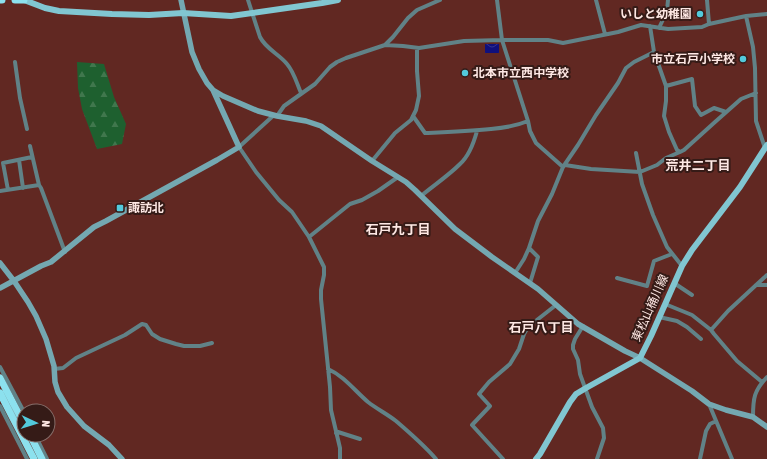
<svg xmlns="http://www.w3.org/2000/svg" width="767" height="459" font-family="'Asap Condensed','Noto Sans JP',sans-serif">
	<defs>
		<pattern id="forest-firs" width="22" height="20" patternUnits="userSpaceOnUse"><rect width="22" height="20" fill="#1e602f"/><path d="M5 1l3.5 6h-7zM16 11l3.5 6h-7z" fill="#40774d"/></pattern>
		<pattern id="water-waves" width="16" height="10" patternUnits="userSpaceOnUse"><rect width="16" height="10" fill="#10107c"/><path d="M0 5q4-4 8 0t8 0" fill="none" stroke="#34338e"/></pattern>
	</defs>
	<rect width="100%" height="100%" fill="#612822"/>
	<path fill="url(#forest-firs)" d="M 77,62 L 104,64 L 114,97 L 126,124 L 122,144 L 97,149 L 82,109 L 78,88 Z"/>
	<path fill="url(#water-waves)" d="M 485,44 L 499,44 L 499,53 L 485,53 Z"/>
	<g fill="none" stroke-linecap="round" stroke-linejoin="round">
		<path stroke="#618287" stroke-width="4" d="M 248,0 L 260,37 C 266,49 279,54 287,64 C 294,72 297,84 301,93
			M 497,0 L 502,40 L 528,121 L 530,131 L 536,143 L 563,167
			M 596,0 L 605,34
			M 707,0 L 709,24
			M 746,16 L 753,47 L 755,68 L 756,121 L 765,148
			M 650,26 L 654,52 L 666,86 L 666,101 L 664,116 L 669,132 L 677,150 L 680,152 L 684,150 L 715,122 L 741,99 L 756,93
			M 659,28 L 667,11 L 668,0
			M 385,45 L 393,37 L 408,18 L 417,10 L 440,0
			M 15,62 L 20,98 L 27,129
			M 666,86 L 692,79 L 695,106 L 701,115 L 714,108 L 726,112
			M 274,115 L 239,147 L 256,172 L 279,200 L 292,212 L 309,237 L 324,267 L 324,275 L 321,290 L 321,299 L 330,387 L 331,410 L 340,448 L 340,459
			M 277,116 L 284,106 L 315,84 L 330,67 L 337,62 L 346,58 L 385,45 L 403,46 L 419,48 L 464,41 L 502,40 L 548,40 L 563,43 L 618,32 L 641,25 L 668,29 L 702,27 L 709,24 L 746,16 L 767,14
			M 413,116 L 425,133 L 428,133 C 449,132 470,131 491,129 C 504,128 516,126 528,121
			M 30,146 L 39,185 L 41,188 L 65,252
			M 636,153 L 642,184 L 653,215 L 667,247 L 682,266
			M 19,160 L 23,188
			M 372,161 L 395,133 L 411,120 L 416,110 L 419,96 L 417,71 L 417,48
			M 565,165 L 591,169 L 640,172 L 657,165 L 666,158 L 680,152
			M 8,190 L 3,163 L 32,157
			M 0,191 L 39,185
			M 421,196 C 434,185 448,176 460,164 C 469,156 474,142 477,131
			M 309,237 L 350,204 L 362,200 L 378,191 L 398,177
			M 529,248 L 538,257 L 530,283
			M 515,273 L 524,259 L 529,248 L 538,221 L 552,194 L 563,167 L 578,145 L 596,115 L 618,83 L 626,68 L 634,62 L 654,52
			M 617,278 L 647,286 L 654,261 L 672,254
			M 674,283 L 692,295
			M 756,285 L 767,285
			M 665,304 L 692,315 L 711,330 L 728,311 L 767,275
			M 659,317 L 677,321 L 687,327 L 701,339
			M 583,326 L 575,339 L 573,345 L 573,349 L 578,360 L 580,374 L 592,407 L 603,428 L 604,438 L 597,459
			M 711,330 L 714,334 L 737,361 L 762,382
			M 0,367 L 24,412
			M 54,369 L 63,368 L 76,358 L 125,335 L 142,324 L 146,325 L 152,334 L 160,339 L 176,344 L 184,346 L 200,346 L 212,343
			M 328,369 C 344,376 355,391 368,402 C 377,409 387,414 396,421 C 410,433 424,445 436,459
			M 709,404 L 732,459
			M 0,406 L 27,459
			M 753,417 C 753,398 754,391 767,377
			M 336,433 L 338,432 L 360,439
			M 35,435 L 47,459
			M 503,459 L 472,425 L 490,406 L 479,394 L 489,382 L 510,364 L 519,349 L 524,334 L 528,327 L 556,305
			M 700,459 L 706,431 L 710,424 L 716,421"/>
		<path stroke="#74a8b1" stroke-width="5.5" d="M 181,0 L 192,52 L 199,69 L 207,83 L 213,90 L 223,96 L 258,111 L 277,116 L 306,121 L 321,126 L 372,161 L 406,182 L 415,190 L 455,229 L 492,257 L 538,289 L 578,324 L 625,351 L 640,358 L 692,391 L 709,404 L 726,410 L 753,417 L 767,427
			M 0,263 L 14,281 L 28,302 L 36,316 L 46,339 L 54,366 L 55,382 L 58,392 L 67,407 L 84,426 L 109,445 L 122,459
			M 0,288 L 41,266 L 51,262 L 94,227 L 106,221 L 217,160 L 239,147 L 213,90"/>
		<path stroke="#81c6d1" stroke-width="6" d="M 24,0 L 45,8 L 59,11 L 112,14 L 149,15 L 183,13 L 231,16 L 322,3 L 338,0
			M 536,459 L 540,454 L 570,402 L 576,394 L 586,388 L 640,358 L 651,336 L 682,266 L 692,250 L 740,187 L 767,145"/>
		<path stroke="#8ce1ee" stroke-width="7" d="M 0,0 L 2,0
			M 15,0 L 24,0
			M 0,378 L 24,424
			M 0,393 L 34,459
			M 30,435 L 42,459"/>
	</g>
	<g fill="#53cadc" stroke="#351b17" stroke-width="1.5">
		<circle cx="700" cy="14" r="4"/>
		<circle cx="743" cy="59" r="4"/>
		<circle cx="465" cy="73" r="4"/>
		<rect x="116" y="204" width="8" height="8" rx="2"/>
	</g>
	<g text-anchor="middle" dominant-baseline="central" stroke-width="4" stroke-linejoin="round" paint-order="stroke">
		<g font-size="12" font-weight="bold" fill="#fee8e4" stroke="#351b17" text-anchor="end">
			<text x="692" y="14">いしと幼稚園</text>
			<text x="735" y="59">市立石戸小学校</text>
			<text x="473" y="73" text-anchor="start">北本市立西中学校</text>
			<text x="128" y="208" text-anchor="start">諏訪北</text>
		</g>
		<g font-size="12" fill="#fee8e4" stroke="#351b17">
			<text transform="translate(650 308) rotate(-66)">東松山桶川線</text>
		</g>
		<g font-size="13" font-weight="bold" fill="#fee8e4" stroke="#351b17">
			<text x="698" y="165">荒井二丁目</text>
			<text x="398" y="229">石戸九丁目</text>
			<text x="541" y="327">石戸八丁目</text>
		</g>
	</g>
	<g transform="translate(36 423) rotate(94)"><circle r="19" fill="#351b17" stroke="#856d69"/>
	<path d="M0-3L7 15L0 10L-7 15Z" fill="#53cadc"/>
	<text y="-6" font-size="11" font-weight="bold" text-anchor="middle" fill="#fee8e4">N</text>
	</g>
</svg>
